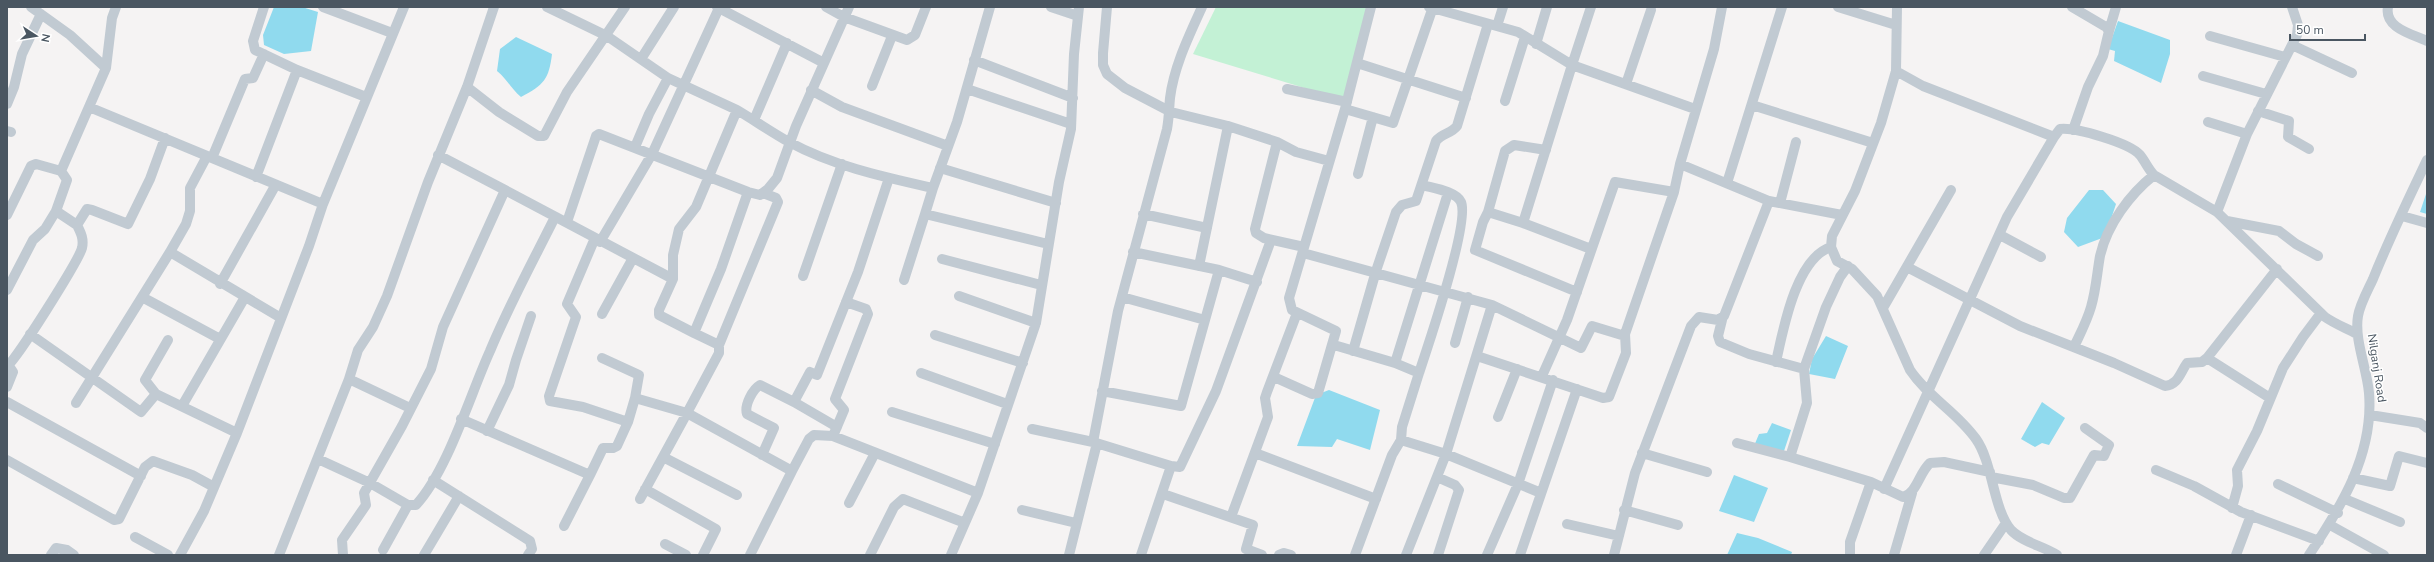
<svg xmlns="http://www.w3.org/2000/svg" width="2434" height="562" font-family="'Nunito Sans',sans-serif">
	<rect width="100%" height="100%" fill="#f5f3f3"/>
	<path fill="#c3f1d5" d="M 1216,7 L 1367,7 L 1344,100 L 1193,54 Z"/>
	<path fill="#90daee" d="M 274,7 L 302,7 L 318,12 L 311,51 L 284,54 L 264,45 L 263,35 Z
		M 2118,21 L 2170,40 L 2170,54 L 2161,83 L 2114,61 L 2115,51 L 2108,49 Z
		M 516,37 L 552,54 C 549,79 544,85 521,97 C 511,89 508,80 497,71 L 500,49 Z
		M 2089,190 L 2103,190 L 2116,204 L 2105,237 L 2078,247 L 2064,232 L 2067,218 Z
		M 2427,191 L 2427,214 L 2420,212 Z
		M 1826,336 L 1848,346 L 1835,379 L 1809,374 L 1812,359 Z
		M 1329,390 L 1380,410 L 1370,450 L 1337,439 L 1332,447 L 1297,446 L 1316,395 Z
		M 2042,402 L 2065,418 L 2049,445 L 2042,443 L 2035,447 L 2021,439 Z
		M 1772,423 L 1791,430 L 1784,451 L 1754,446 L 1759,434 L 1767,433 Z
		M 1734,475 L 1768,488 L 1754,522 L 1719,511 Z
		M 1737,533 L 1758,538 L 1792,552 L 1791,555 L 1727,555 Z"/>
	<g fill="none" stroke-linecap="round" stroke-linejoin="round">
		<path stroke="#c1cad2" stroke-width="10" d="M 264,7 L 253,41 L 255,50 L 297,70 L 366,97
			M 323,7 L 392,33
			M 547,7 L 607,36 L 668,78 L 737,110
			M 717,7 L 824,63
			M 826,7 L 844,17 L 907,40 L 915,35 L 926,7
			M 1051,7 L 1078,16
			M 1107,7 L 1103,53 L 1103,65 L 1107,74 L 1125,88 L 1171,112 L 1228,126 L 1277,142 L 1255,229 L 1256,233 L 1264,238 L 1304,247
			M 1429,7 L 1518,32 L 1572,65 L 1591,7
			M 1838,7 L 1896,25
			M 1897,7 L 1896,71 L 1881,123 L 1855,191 L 1832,236 L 1831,247 L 1837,261 L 1852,269 L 1877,296 L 1910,370 C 1928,397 1957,412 1976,439 C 1993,463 1993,509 2011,530 C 2022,542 2043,546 2057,555
			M 2072,7 L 2106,27 L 2109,31 L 2103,56 L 2088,87 L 2073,130
			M 2388,7 C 2384,28 2412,34 2427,41
			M 1497,26 L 1503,7
			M 2109,31 L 2116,7
			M 2210,36 L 2285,57
			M 1536,44 L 1547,7
			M 2292,45 L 2352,73
			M 641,59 L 674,7
			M 974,60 L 1073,98
			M 1357,63 L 1466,98
			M 106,68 L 112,18 L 116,7
			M 1896,71 L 1923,86 L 2054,137 L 2060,129 C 2075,127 2130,143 2140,155 C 2145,161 2148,169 2154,175 L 2217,212 L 2247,134 L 2297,35 L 2298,25 L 2292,7
			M 2203,76 L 2266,94
			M 1626,84 L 1651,10
			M 872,86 L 892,36
			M 467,87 L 499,112 L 538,136 L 544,136 L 567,92 L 625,7
			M 967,89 L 1071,124
			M 1287,89 L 1347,102
			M 811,90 L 842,107 L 948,146
			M 1505,101 L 1525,37
			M 7,104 L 14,87 L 22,54 L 41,14
			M 1752,105 L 1873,143
			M 89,107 L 323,204 L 309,246 L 237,433 L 204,511 L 180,555
			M 1345,109 L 1371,7
			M 2258,111 L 2289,121 L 2288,137 L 2309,149
			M 754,120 L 787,43
			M 2208,122 L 2247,134
			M 7,131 L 11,132
			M 1277,142 L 1296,152 L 1329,161
			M 635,147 L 649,114 L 668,78
			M 438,155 L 505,190
			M 212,158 L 245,79 L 253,78 L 264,54
			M 1680,164 L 1714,49 L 1722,7
			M 940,168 L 1056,203
			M 61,171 L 67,180 L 56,211 L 77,225
			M 1358,174 L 1373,117
			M 256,177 L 297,70
			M 1727,183 L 1782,7
			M 933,188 L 957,122 L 990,7
			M 748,192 L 760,195 L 768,189 L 777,178 L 796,126 L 849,7
			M 1769,201 L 1842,215
			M 1780,203 L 1796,142
			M 323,204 L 404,7
			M 1488,212 L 1505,151 L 1514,145 L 1546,150
			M 2217,212 L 2325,317 C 2335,324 2346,328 2357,334
			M 1143,214 L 1207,228
			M 7,215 L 31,166 L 36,164 L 61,171 L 106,68 L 70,35 L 31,7
			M 2402,216 L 2427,223
			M 2227,221 L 2279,231 L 2296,244 L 2318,256
			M 567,222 L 596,136 L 599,134 L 748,192 L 721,269 L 694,333 L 719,345 L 719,353 L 687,413 L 635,398 L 628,422 L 583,407 L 550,401 L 549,396 L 576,317 L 567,304 L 595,238
			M 1523,223 L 1488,212 L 1483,222 L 1475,250 L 1577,292
			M 2000,235 L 2041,257
			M 600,242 L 652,154 L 719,8
			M 1591,249 L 1523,223 L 1572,65 L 1695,109
			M 170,252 L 186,224 L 190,211 L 190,188 L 207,156
			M 1133,252 L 1219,270 L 1257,282
			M 1303,253 L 1492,305 L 1581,348 L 1592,326 L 1625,336
			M 942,259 L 1041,285
			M 1199,266 L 1228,126
			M 1907,267 L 2020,326 L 2114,363 L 2165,386 C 2178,385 2180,373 2187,363 L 2202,362 L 2207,358 L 2277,269
			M 803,276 L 842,164
			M 673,279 L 659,310 L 659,315 L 694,333
			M 904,280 L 925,214 L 1048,244
			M 220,284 L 275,186
			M 7,290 L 33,240 L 45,229 L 56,211
			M 959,296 L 1036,323
			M 142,297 L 220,339
			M 1122,297 L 1205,320
			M 1883,308 L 1951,190
			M 602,314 L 633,258
			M 1722,320 L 1718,336 L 1720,342 L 1749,354 L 1804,369
			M 30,334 L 141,412 L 156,394
			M 935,335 L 1023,363
			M 168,340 L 145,380 L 156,394 L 237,433
			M 1455,343 L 1468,297
			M 719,345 L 778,202 L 776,198 L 763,193
			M 1334,345 L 1395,363 L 1419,373 L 1402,427 L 1401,440
			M 2074,347 C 2080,334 2087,321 2091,307 C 2096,290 2097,273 2100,256 C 2107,225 2130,194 2154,175
			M 1353,351 L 1376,271 L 1396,212 L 1402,205 L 1416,201 L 1436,141 C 1442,133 1451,134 1457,126 L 1488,24
			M 1477,356 L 1603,398 L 1609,397 L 1626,353 L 1625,334 L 1674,192
			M 602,358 L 639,375 L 635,398
			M 2207,358 L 2270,398
			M 1776,362 C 1783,330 1796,258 1831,247
			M 1395,363 L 1448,193
			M 7,366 C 15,362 79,260 82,248 C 84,239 81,233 77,225 L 87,209 L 92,210 L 128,224 L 150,179 L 165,138
			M 921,373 L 1007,404
			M 1419,373 C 1428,346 1470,222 1461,202 C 1456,191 1432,188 1422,185
			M 1542,376 L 1567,320 L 1615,182 L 1674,192 L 1680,164 L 1769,201 L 1724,316 L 1718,320 L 1699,317 L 1691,326 L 1635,473 L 1614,555
			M 1274,377 L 1312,394 L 1318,393 L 1336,331 L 1292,310 L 1289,298 L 1345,109 L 1393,123 L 1433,7
			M 349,379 L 410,408
			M 7,387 L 13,372 L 9,366
			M 1102,391 L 1181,406 L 1219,270
			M 7,402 L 141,476
			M 794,402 L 837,427
			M 76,403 L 170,252 L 281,318
			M 182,406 L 245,297
			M 892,412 L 995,444
			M 2370,415 L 2420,423 L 2427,428
			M 1498,417 L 1517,369
			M 461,419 L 590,475 L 603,448 L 613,448 L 617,446 L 628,422
			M 1032,429 L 1093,442 L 1171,466 L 1180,467 L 1216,391 L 1271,240
			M 487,431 L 509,385 L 516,360 L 531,316
			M 833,436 L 844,410 L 835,399 L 868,314 L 866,309 L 846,302
			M 1093,442 L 1118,311 L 1167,129 C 1169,118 1169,109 1170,98 C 1174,66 1189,36 1202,7
			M 1737,443 L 1790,457 L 1807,403 L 1804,369 L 1826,307 L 1840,277 L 1848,266
			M 1255,453 L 1376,499
			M 1642,453 L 1707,472
			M 762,455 L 774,428 L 747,414 C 744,405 753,389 760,385 L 794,402 L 810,372 L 817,375 L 858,272 L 889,178
			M 663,457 L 737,495
			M 1790,457 L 1871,482 L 1903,497 C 1917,493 1919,473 1930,463 L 1944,462 L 1990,472
			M 318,459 L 370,483 L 408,505 L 416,505 C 448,470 470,395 490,351 C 509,305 533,261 555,217
			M 7,460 L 114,520 L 119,519 L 145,467 L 153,461 L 192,475 L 214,487
			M 2156,470 L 2194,486 L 2241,512 L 2319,541
			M 1437,477 L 1455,485 L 1459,490 L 1438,555
			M 1991,477 L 2033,485 L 2064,498 L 2070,498 L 2094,455 L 2104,456 L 2109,445 L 2085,428
			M 2353,478 L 2390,486 L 2399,456 L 2427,463
			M 433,480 L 530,541 L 532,549 L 528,555
			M 2278,484 L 2338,513
			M 645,489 L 716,529 L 703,555
			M 1884,489 L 2007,217 L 2054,137
			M 1163,494 L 1253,525 L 1246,549 L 1262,555
			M 640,499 L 687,413 L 792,471 L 809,439 L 814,435 L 833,436 L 978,493
			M 2345,499 L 2400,522
			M 849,503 L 875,453
			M 2232,508 L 2238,486 L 2237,470 L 2257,431 L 2283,368 L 2303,337 L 2321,313
			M 1022,510 L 1076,523
			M 1624,510 L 1678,525
			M 1231,517 L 1268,417 L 1265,398 L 1267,392 L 1297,313
			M 1567,524 L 1619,536
			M 2330,525 L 2384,555
			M 564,526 L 590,475
			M 135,537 L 168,555
			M 665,544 L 686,555
			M 383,550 L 408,505
			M 51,555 L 56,548 L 67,550 L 74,555
			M 279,555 L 349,379 L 358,350 L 373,327 L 387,296 L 428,182 L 467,87 L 494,7
			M 343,555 L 342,540 L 366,505 L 364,493 L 402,426 L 431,369 L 443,327 L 505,190 L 673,279 L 673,255 L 679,229 L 696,207 L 737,110 C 754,120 771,132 789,142 C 833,166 884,177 933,188 L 925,214
			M 424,555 L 459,496
			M 750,555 L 792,471
			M 870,555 L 894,507 L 903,499 L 965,523
			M 951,555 L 978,493 L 1036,323 L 1059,182 L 1071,129 L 1074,54 L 1079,7
			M 1069,555 L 1097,443
			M 1141,555 L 1171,466
			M 1279,555 L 1284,553 L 1291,555
			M 1355,555 L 1392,455 L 1401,440 L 1446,454 L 1541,493
			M 1406,555 L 1446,454 L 1492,305
			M 1487,555 L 1518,484 L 1553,380
			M 1520,555 L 1577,389
			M 1850,555 L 1850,542 L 1871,482
			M 1894,555 L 1912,493
			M 1984,555 L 2006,523
			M 2236,555 L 2251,515
			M 2309,555 C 2341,507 2374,454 2369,393 C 2367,369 2354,339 2358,316 C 2360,304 2368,290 2373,279 C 2389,239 2408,200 2427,160"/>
	</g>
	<g text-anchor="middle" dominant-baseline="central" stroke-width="3" stroke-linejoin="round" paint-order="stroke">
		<g font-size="12" fill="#4a5661" stroke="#fff">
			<text transform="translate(2377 368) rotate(81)">Nilganj Road</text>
		</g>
	</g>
	<rect width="2434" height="562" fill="none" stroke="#4a5661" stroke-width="16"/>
	<g transform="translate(36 36) rotate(102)" stroke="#ffffff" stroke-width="3" paint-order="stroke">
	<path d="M0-3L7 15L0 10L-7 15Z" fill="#4a5661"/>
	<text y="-6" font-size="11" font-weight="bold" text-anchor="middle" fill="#4a5661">N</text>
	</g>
	<path d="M2290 34v6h75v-6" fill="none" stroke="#4a5661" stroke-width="2"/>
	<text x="2296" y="34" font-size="12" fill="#4a5661" stroke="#ffffff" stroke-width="3" paint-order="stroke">50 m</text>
</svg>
